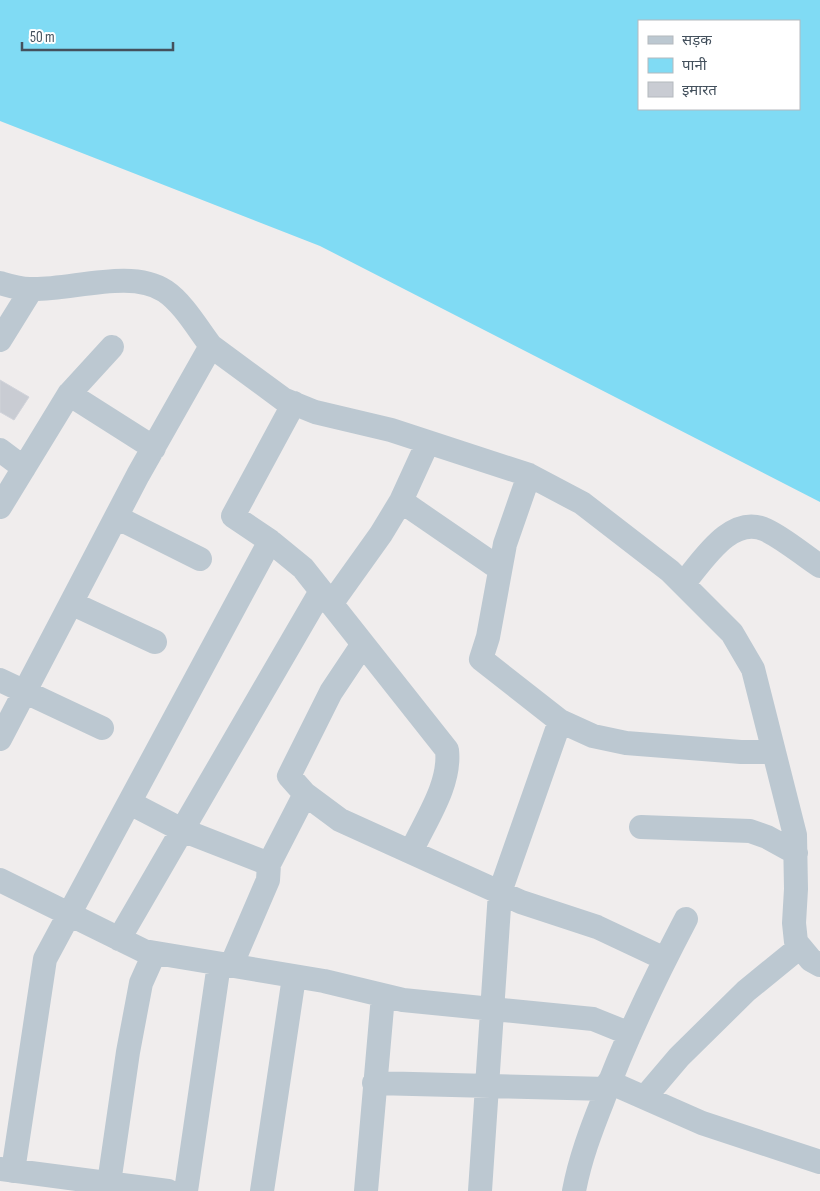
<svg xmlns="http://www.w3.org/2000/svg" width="820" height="1191" font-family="'Sofia Sans Condensed','Noto Sans Devanagari',sans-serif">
	<rect width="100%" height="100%" fill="#f0eded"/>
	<path fill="#80dbf4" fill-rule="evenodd" d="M 0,0 L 820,0 L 820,502 L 320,246 L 0,121 ZM 639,21 L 799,21 L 799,109 L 639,109 Z"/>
	<path fill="#c9ccd3" stroke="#d1d3da" d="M 0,380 L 29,397 L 14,420 L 0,412 Z"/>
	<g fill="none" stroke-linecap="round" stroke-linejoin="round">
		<path stroke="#bcc8d1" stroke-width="24" d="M 0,283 C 10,286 19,289 30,289 C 69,291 131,268 165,291 C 183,303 198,329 211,346
			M 0,340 L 31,290
			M 69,394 L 154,448
			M 294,403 L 233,516 L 270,541 L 303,568 L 447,750 C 451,785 425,821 411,852
			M 0,450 L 24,468
			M 529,475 L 505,544 L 488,637 L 481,659 L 560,721 L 593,736 L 626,743 L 741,752 L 774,752
			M 401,501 L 500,569
			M 0,507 L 69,394 L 112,347
			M 116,517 L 200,559
			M 683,584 C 702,562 731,513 766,530 C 785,539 803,555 820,566
			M 71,603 L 155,642
			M 331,604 L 381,534 L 401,501 L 428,442
			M 363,644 L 331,692 L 289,776 L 305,794 L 340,820 L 521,902 L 597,927 L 665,959
			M 0,680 L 102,728
			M 0,739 L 138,475 L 211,346 L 283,399 L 315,412 L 391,430 L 529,475 L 582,503 L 670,571 L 732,633 L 753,669 L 795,835 L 796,889 L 794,923 L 796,942 L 811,960 L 820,965
			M 130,803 L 182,830 L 269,864 L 305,794
			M 641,827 L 750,831 L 767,837 L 796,853
			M 0,880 L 144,951 L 324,981 L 403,1000 L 593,1019 L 630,1034
			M 119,939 L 321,591
			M 231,966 L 268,880 L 269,864
			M 609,1082 L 702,1123 L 820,1162
			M 374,1083 L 607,1089
			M 645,1097 L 679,1057 L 746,991 L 800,947
			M 0,1169 L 168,1191
			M 13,1171 L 45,959 L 270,541
			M 109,1183 L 128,1052 L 141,983 L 154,954
			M 186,1191 L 219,964
			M 262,1191 L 294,977
			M 366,1191 L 383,996
			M 480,1191 L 500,892 L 560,721
			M 574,1191 C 580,1159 591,1130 603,1100 C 626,1037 655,978 686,919"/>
	</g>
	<rect x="638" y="20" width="162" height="90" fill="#ffffff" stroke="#b4b9be"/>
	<rect x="648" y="36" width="25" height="8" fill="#bcc8d1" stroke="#b4b9be"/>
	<text x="682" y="45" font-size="15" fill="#44515d">सड़क</text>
	<rect x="648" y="58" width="25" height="15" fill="#80dbf4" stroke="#b4b9be"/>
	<text x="682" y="70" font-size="15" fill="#44515d">पानी</text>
	<rect x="648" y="82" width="25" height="15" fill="#c9ccd3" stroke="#b4b9be"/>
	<text x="682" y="95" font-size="15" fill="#44515d">इमारत</text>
	<path d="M22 42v8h151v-8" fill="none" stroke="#44515d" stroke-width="2.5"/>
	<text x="30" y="42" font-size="15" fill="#44515d" stroke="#ffffff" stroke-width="4" paint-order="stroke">50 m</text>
</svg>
